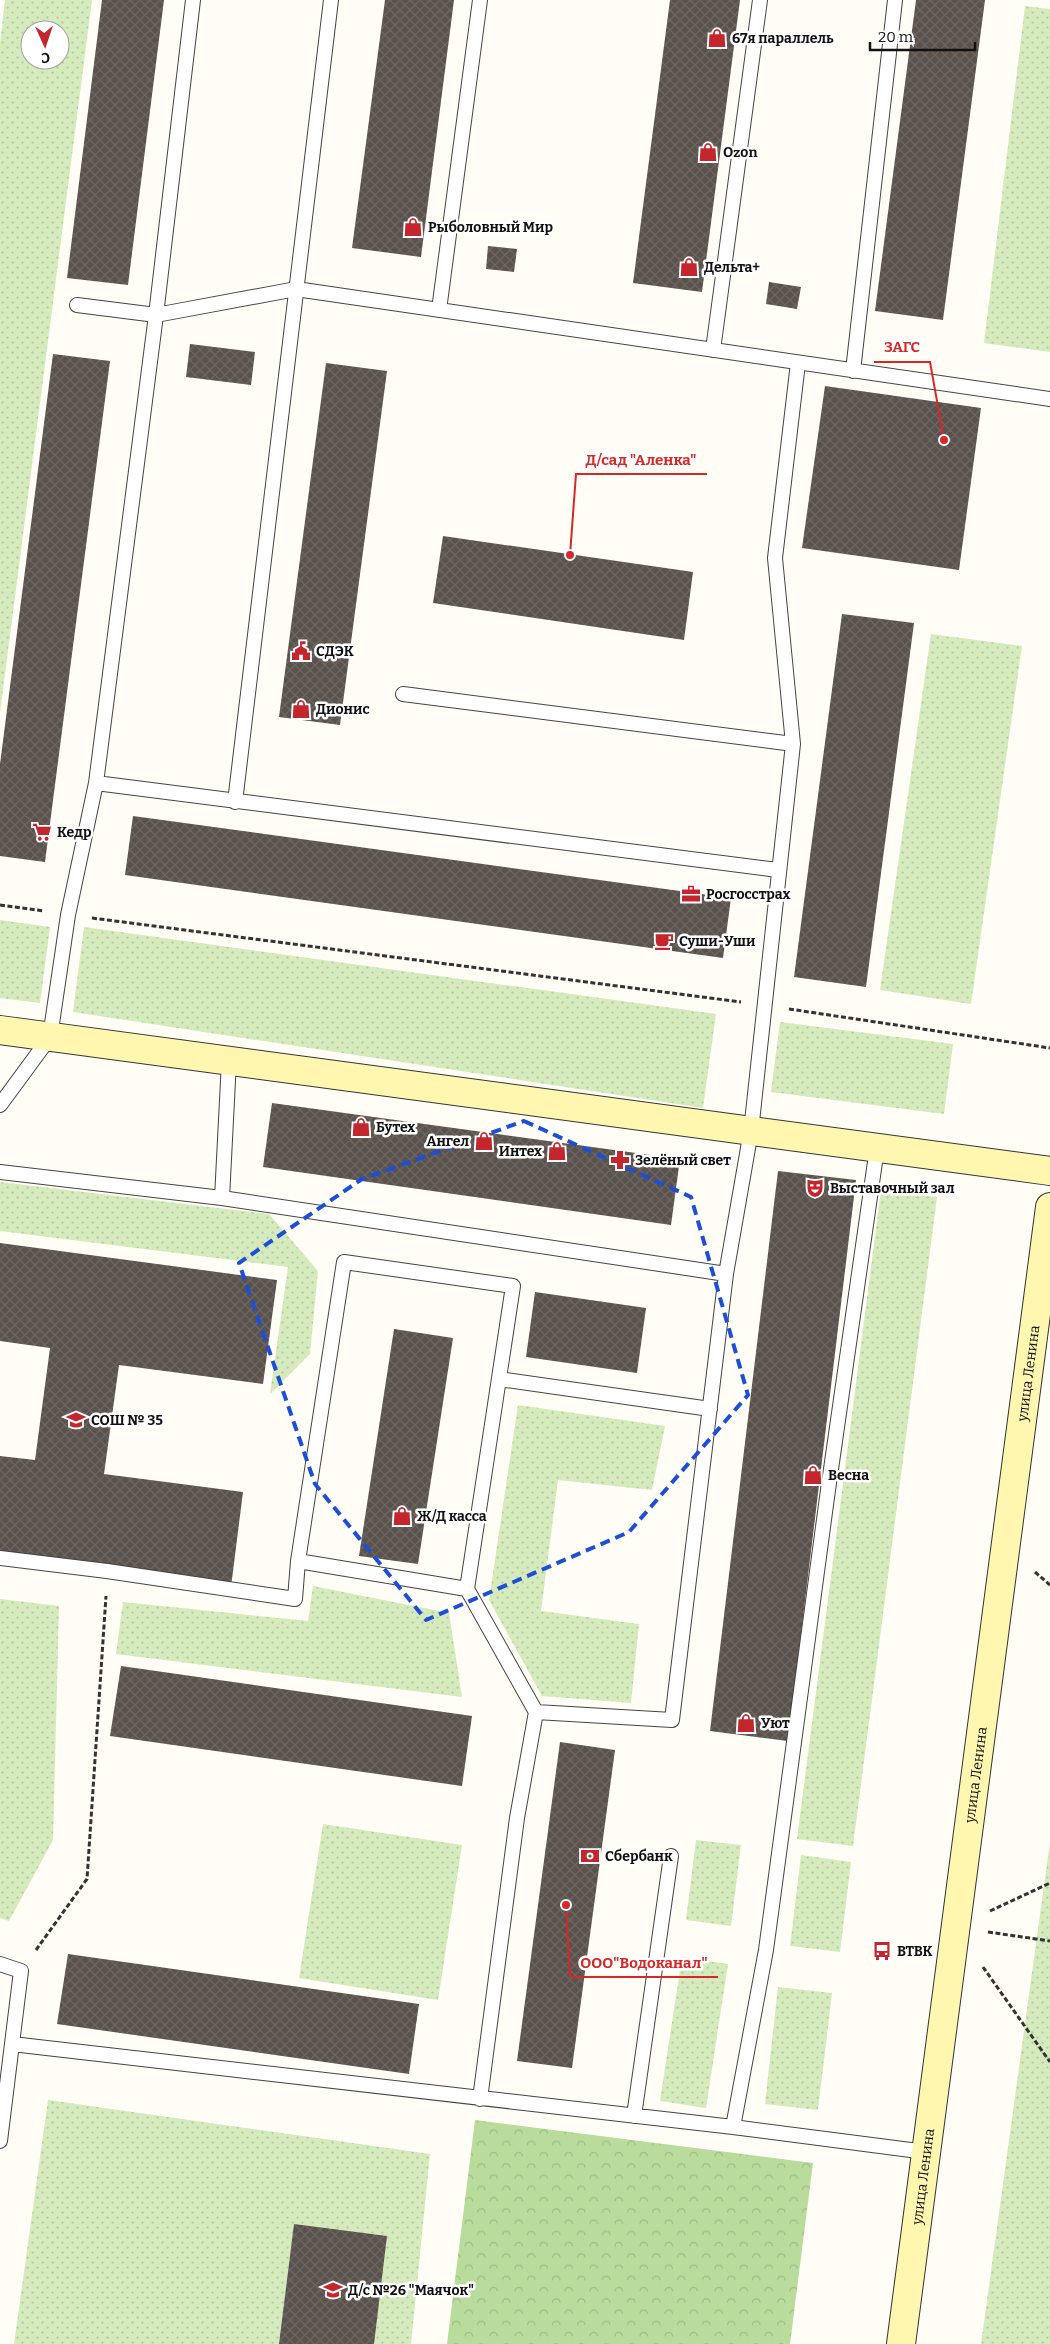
<svg xmlns="http://www.w3.org/2000/svg" width="1050" height="2344" font-family="Bitter,serif">
	<defs>
		<pattern id="grass-dots" width="8" height="8" patternUnits="userSpaceOnUse" patternTransform="scale(1.25)"><rect width="8" height="8" fill="#d5ebbd"/><path d="M2 2h.1M6 6h.1" fill="none" stroke="#b6c8a1" stroke-width="1.8" stroke-linecap="round"/></pattern>
		<pattern id="forest-crowns" width="20" height="18" patternUnits="userSpaceOnUse" patternTransform="scale(1.25)"><rect width="20" height="18" fill="#b9dc9c"/><path d="M2 6a3 3 0 1 1 6 0M12 15a3 3 0 1 1 6 0" fill="none" stroke="#9ebc85"/></pattern>
		<pattern id="building-cross-hatch" width="8" height="8" patternUnits="userSpaceOnUse" patternTransform="scale(1.25)"><rect width="8" height="8" fill="#5a524d"/><path d="M0 0l8 8M0 8l8-8" fill="none" stroke="#6d6662"/></pattern>
	</defs>
	<rect width="100%" height="100%" fill="#fffdf5"/>
	<path fill="url(#grass-dots)" fill-rule="evenodd" d="M 5,0 L 92,0 L 0,713 L 0,44 ZM 30,30 L 60,30 L 60,60 L 30,60 Z
		M 1025,6 L 1050,9 L 1050,352 L 984,343 Z
		M 931,634 L 1022,646 L 971,1004 L 880,990 Z
		M 0,920 L 50,927 L 40,1003 L 0,998 Z
		M 84,927 L 716,1014 L 703,1108 L 73,1012 Z
		M 780,1022 L 953,1044 L 944,1114 L 771,1092 Z
		M 0,1182 L 269,1214 L 318,1271 L 310,1354 L 270,1394 L 288,1267 L 0,1231 Z
		M 881,1190 L 937,1197 L 853,1846 L 797,1839 Z
		M 518,1405 L 665,1426 L 652,1490 L 558,1480 L 541,1611 L 639,1624 L 631,1703 L 542,1696 L 489,1600 Z
		M 313,1586 L 449,1613 L 462,1697 L 116,1654 L 123,1602 L 308,1621 Z
		M 0,1599 L 59,1606 L 53,1840 L 9,1921 L 0,1918 Z
		M 323,1824 L 462,1845 L 438,2000 L 299,1978 Z
		M 696,1840 L 741,1845 L 731,1926 L 686,1920 Z
		M 1050,1842 L 1050,2344 L 981,2344 Z
		M 801,1855 L 851,1862 L 840,1952 L 790,1946 Z
		M 682,1957 L 728,1964 L 706,2108 L 660,2101 Z
		M 778,1987 L 832,1993 L 818,2110 L 765,2104 Z
		M 48,2100 L 430,2154 L 411,2344 L 14,2344 Z"/>
	<path fill="url(#forest-crowns)" d="M 475,2120 L 813,2163 L 790,2344 L 447,2344 Z"/>
	<path fill="url(#building-cross-hatch)" d="M 102,0 L 164,0 L 128,285 L 67,278 Z
		M 385,0 L 454,0 L 421,257 L 352,248 Z
		M 670,0 L 740,0 L 702,292 L 633,283 Z
		M 916,0 L 985,0 L 943,320 L 875,311 Z
		M 488,246 L 517,249 L 514,272 L 486,269 Z
		M 769,282 L 801,287 L 797,309 L 766,304 Z
		M 190,344 L 255,352 L 251,385 L 186,377 Z
		M 53,354 L 110,361 L 45,862 L 0,856 L 0,764 Z
		M 326,363 L 387,371 L 340,725 L 279,717 Z
		M 825,386 L 981,408 L 959,570 L 802,548 Z
		M 443,536 L 693,572 L 684,640 L 433,603 Z
		M 842,614 L 914,623 L 866,987 L 794,977 Z
		M 133,816 L 731,898 L 723,958 L 125,875 Z
		M 272,1103 L 680,1159 L 671,1225 L 263,1167 Z
		M 778,1171 L 856,1180 L 788,1741 L 710,1731 Z
		M 0,1243 L 277,1280 L 263,1384 L 119,1365 L 104,1474 L 243,1492 L 231,1587 L 0,1556 L 0,1456 L 35,1460 L 50,1348 L 0,1341 Z
		M 535,1292 L 646,1308 L 637,1373 L 526,1357 Z
		M 394,1329 L 453,1338 L 418,1564 L 359,1556 Z
		M 121,1666 L 472,1716 L 462,1786 L 110,1736 Z
		M 560,1742 L 615,1750 L 572,2068 L 517,2061 Z
		M 68,1954 L 419,2004 L 409,2074 L 57,2024 Z
		M 294,2224 L 387,2236 L 374,2344 L 279,2344 Z"/>
	<g fill="none" stroke-linecap="round" stroke-linejoin="round">
		<g stroke="#444" stroke-width="16">
			<path id="lane" d="M 77,305 L 156,315 L 296,289 L 1050,399
				M 439,310 L 480,0
				M 713,350 L 760,0
				M 853,371 L 895,0
				M 403,694 L 793,744
				M 96,783 L 778,870
				M 235,802 L 331,0
				M 0,1105 L 50,1037 L 68,915 L 96,783 L 156,315 L 193,0
				M 877,1148 L 828,1490 L 766,1950 L 733,2127 L 926,2152
				M 0,1172 L 222,1198 L 726,1274
				M 222,1198 L 229,1061
				M 499,1379 L 710,1409
				M 0,1558 L 107,1571 L 295,1599 L 298,1561 L 344,1262 L 513,1286 L 467,1589 L 536,1712
				M 298,1561 L 467,1589
				M 0,1964 L 21,1971 L 0,2141
				M 12,2044 L 733,2127
				M 480,2099 L 517,1818 L 536,1712 L 672,1720 L 726,1274 L 751,1131 L 793,744 L 775,558 L 798,363
				M 634,2116 L 671,1856"/>
		</g>
		<g stroke="#333" stroke-width="30">
			<g id="secondary">
				<path d="M 0,1030 L 1050,1171"/>
				<path id="s1" d="M 901,2344 L 1050,1207"/>
			</g>
		</g>
		<path stroke="#333" stroke-width="3" stroke-dasharray="5 2.5" stroke-linecap="butt" d="M 0,905 L 44,911
			M 92,918 L 741,1002
			M 789,1009 L 1050,1048
			M 1035,1572 L 1050,1585
			M 990,1911 L 1050,1883
			M 988,1932 L 1050,1941
			M 36,1950 L 87,1879 L 106,1596
			M 983,1967 L 1050,2062"/>
		<use href="#lane" stroke="#fff" stroke-width="14"/>
		<use href="#secondary" stroke="#fff6b0" stroke-width="28"/>
	</g>
	<path fill="none" stroke="#1d4ed8" stroke-width="4" stroke-dasharray="10 6" stroke-linejoin="round" d="M 524,1121 L 691,1197 L 748,1395 L 629,1532 L 426,1620 L 315,1484 L 239,1263 L 362,1179 Z"/>
	<defs>
		<g id="shop-bare" transform="scale(1.5)"><path d="M-5-2.5h2.3a2.7 3.5 0 0 1 5.4 0H5L5.5 6h-11ZM-1.5-2.5h3a1.5 2.3 0 0 0-3 0Z" fill="#c4262e" stroke="#fff" stroke-width="2.5" paint-order="stroke"/></g>
		<g id="civic-bare" transform="scale(1.5)"><path d="M-.6-6.5H3V-4.5H.6V-3L4-1V1h2V6H-6V1h2V-1L-.6-3ZM-1.2 2.5V6h2.4V2.5Z" fill="#c4262e" stroke="#fff" stroke-width="2.5" paint-order="stroke"/></g>
		<g id="supermarket-bare" transform="scale(1.5)"><path d="M-6-5.5h2.5l.6 2H6L4.5 2H-2.5L-4.4-4H-6ZM-1.5 3.2a1.3 1.3 0 1 0 .1 0ZM3 3.2a1.3 1.3 0 1 0 .1 0Z" fill="#c4262e" stroke="#fff" stroke-width="2.5" paint-order="stroke"/></g>
		<g id="office-bare" transform="scale(1.5)"><path d="M-6-3h4V-5.5h4V-3h4V5H-6ZM-1-4.5V-3h2v-1.5ZM-6 0V1H6V0Z" fill="#c4262e" stroke="#fff" stroke-width="2.5" paint-order="stroke"/></g>
		<g id="cafe-bare" transform="scale(1.5)"><path d="M-5.5-4.5H6V0H3Q3 3.5 0 3.5H-2.5Q-5.5 3.5-5.5 0ZM3-3.2v2h1.7v-2ZM-6 4.5H4V6H-6Z" fill="#c4262e" stroke="#fff" stroke-width="2.5" paint-order="stroke"/></g>
		<g id="pharmacy-bare" transform="scale(1.5)"><path d="M-2-6h4v4h4v4h-4v4h-4v-4h-4v-4h4Z" fill="#c4262e" stroke="#fff" stroke-width="2.5" paint-order="stroke"/></g>
		<g id="theatre-bare" transform="scale(1.5)"><path d="M-5-5.5Q0-4 5-5.5V0Q5 5 0 6Q-5 5-5 0ZM-3.3-2.5H-1v1.5H-3.3ZM1-2.5H3.3v1.5H1ZM-2.8 1Q0 5.5 2.8 1Z" fill="#c4262e" stroke="#fff" stroke-width="2.5" paint-order="stroke"/></g>
		<g id="school-bare" transform="scale(1.5)"><path d="M0-5L7-2L0 1L-7-2ZM-4 1L0 2.5L4 1V4Q0 6-4 4Z" fill="#c4262e" stroke="#fff" stroke-width="2.5" paint-order="stroke"/></g>
		<g id="bank-bare" transform="scale(1.5)"><path d="M-6-4H6V4H-6ZM0-2.3a2.3 2.3 0 1 0 0 4.6a2.3 2.3 0 1 0 0-4.6Z" fill="#c4262e" stroke="#fff" stroke-width="2.5" paint-order="stroke"/></g>
		<g id="bus-bare" transform="scale(1.5)"><path d="M-5-6H5V4H4V6H2V4H-2V6H-4V4H-5ZM-3.5-4V0h7V-4ZM-3.5 1.2v1.5H-2V1.2ZM2 1.2v1.5H3.5V1.2Z" fill="#c4262e" stroke="#fff" stroke-width="2.5" paint-order="stroke"/></g>
	</defs>
	<g fill-rule="evenodd">
		<use href="#shop-bare" x="717" y="38"/>
		<use href="#shop-bare" x="708" y="152"/>
		<use href="#shop-bare" x="413" y="227"/>
		<use href="#shop-bare" x="689" y="267"/>
		<use href="#civic-bare" x="301" y="651"/>
		<use href="#shop-bare" x="301" y="709"/>
		<use href="#supermarket-bare" x="42" y="832"/>
		<use href="#office-bare" x="691" y="894"/>
		<use href="#cafe-bare" x="664" y="941"/>
		<use href="#shop-bare" x="361" y="1127"/>
		<use href="#shop-bare" x="484" y="1141"/>
		<use href="#shop-bare" x="557" y="1151"/>
		<use href="#pharmacy-bare" x="620" y="1160"/>
		<use href="#theatre-bare" x="815" y="1188"/>
		<use href="#school-bare" x="76" y="1420"/>
		<use href="#shop-bare" x="813" y="1475"/>
		<use href="#shop-bare" x="402" y="1516"/>
		<use href="#shop-bare" x="746" y="1723"/>
		<use href="#bank-bare" x="590" y="1856"/>
		<use href="#bus-bare" x="882" y="1951"/>
		<use href="#school-bare" x="333" y="2290"/>
	</g>
	<g text-anchor="middle" dominant-baseline="central" stroke-width="5" stroke-linejoin="round" paint-order="stroke">
		<g font-size="14" font-weight="bold" fill="#111" stroke="#fff" text-anchor="start">
			<text x="732" y="38">67я параллель</text>
			<text x="723" y="152">Ozon</text>
			<text x="428" y="227">Рыболовный Мир</text>
			<text x="704" y="267">Дельта+</text>
			<text x="316" y="651">СДЭК</text>
			<text x="316" y="709">Дионис</text>
			<text x="57" y="832">Кедр</text>
			<text x="706" y="894">Росгосстрах</text>
			<text x="679" y="941">Суши-Уши</text>
			<text x="376" y="1127">Бутех</text>
			<text x="469" y="1141" text-anchor="end">Ангел</text>
			<text x="542" y="1151" text-anchor="end">Интех</text>
			<text x="635" y="1160">Зелёный свет</text>
			<text x="830" y="1188">Выставочный зал</text>
			<text x="91" y="1420">СОШ № 35</text>
			<text x="828" y="1475">Весна</text>
			<text x="417" y="1516">Ж/Д касса</text>
			<text x="761" y="1723">Уют</text>
			<text x="605" y="1856">Сбербанк</text>
			<text x="897" y="1951">ВТВК</text>
			<text x="348" y="2290">Д/с №26 "Маячок"</text>
		</g>
		<g font-size="14" fill="#111" stroke="#fff">
			<text stroke="none"><textPath href="#s1" startOffset="979">улица Ленина</textPath></text>
			<text stroke="none"><textPath href="#s1" startOffset="574">улица Ленина</textPath></text>
			<text stroke="none"><textPath href="#s1" startOffset="169">улица Ленина</textPath></text>
		</g>
	</g>
	<path fill="none" stroke="#d62828" stroke-width="2" d="M944 440L930 362H874M570 555L576 474H707M566 1905L570 1977H718"/>
	<g fill="#d62828" stroke="#fff" stroke-width="2">
		<circle cx="944" cy="440" r="5"/>
		<circle cx="570" cy="555" r="5"/>
		<circle cx="566" cy="1905" r="5"/>
	</g>
	<g font-size="15" text-anchor="middle" font-weight="bold" fill="#d62828" stroke="#fff" stroke-width="5" stroke-linejoin="round" paint-order="stroke">
		<text x="902" y="352">ЗАГС</text>
		<text x="641" y="465">Д/сад "Аленка"</text>
		<text x="644" y="1968">ООО"Водоканал"</text>
	</g>
	<g transform="translate(45 45) rotate(177)"><circle r="24" fill="#ffffff" stroke="#a0a0a0"/>
	<path d="M0-4L9 19L0 12L-9 19Z" fill="#c4262e"/>
	<text y="-8" font-size="14" font-weight="bold" text-anchor="middle" fill="#111111">С</text>
	</g>
	<path d="M870 42v8h105v-8" fill="none" stroke="#111111" stroke-width="2.5"/>
	<text x="878" y="42" font-size="15" fill="#111111" stroke="#ffffff" stroke-width="4" paint-order="stroke">20 m</text>
</svg>
